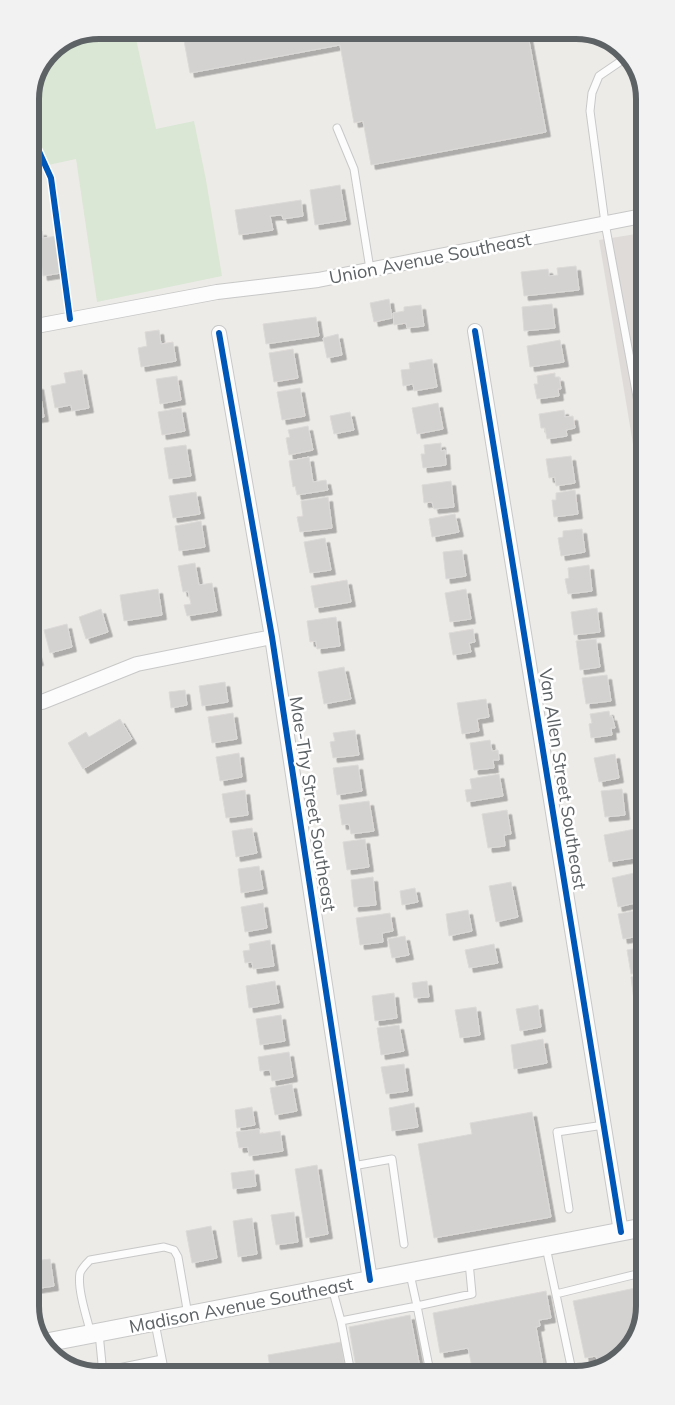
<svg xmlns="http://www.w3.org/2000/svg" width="675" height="1405" font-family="Mulish,sans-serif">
	<defs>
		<filter id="shadow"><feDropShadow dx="4.5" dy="4.5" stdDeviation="0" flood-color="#0004"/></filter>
	</defs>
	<rect width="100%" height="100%" fill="#edebe8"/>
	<path fill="#dedbd9" d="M 642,233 L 643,504 L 599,240 Z"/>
	<path fill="#dae7d4" d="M 99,30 L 134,30 L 156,129 L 194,121 L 206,180 L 222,276 L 97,302 L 76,159 L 30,169 L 30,94 L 50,50 Z"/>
	<path fill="#d3d2d1" stroke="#dcdad8" filter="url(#shadow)" d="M 182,30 L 527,30 L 546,132 L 371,165 L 363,121 L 354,123 L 340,45 L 190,73 Z
		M 340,185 L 346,220 L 315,225 L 310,190 Z
		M 301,200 L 303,216 L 283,219 L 282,215 L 270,216 L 273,230 L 239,235 L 235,210 Z
		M 42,231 L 43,238 L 57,236 L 61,273 L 43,276 L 41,261 L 31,262 L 31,232 Z
		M 576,266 L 579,290 L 524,296 L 521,272 L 548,269 L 549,276 L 558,275 L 557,268 Z
		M 642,291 L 642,328 L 636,292 Z
		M 389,299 L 392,318 L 374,322 L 370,303 Z
		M 552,304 L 555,328 L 524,331 L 522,307 Z
		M 421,305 L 424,326 L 407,328 L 406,323 L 394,325 L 393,313 L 404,311 L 404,307 Z
		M 316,317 L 319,336 L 266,344 L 263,324 Z
		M 159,330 L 161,344 L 173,342 L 176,361 L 141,367 L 138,348 L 147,346 L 145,332 Z
		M 338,334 L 342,355 L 327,358 L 323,338 Z
		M 560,340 L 564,362 L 530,367 L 527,346 Z
		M 293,349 L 298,378 L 274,382 L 269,353 Z
		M 432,359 L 437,387 L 414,391 L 413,384 L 403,386 L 401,370 L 410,369 L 409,363 Z
		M 82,370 L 89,408 L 72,411 L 71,405 L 55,408 L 51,386 L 66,383 L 64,373 Z
		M 555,373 L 555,377 L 559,377 L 561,389 L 558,389 L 559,396 L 537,399 L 534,384 L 538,384 L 537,376 Z
		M 177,376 L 181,400 L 160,404 L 156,379 Z
		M 39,385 L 44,417 L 31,419 L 31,386 Z
		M 300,388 L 305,416 L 282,420 L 277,392 Z
		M 438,403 L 443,429 L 417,434 L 412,408 Z
		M 181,408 L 185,431 L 162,435 L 158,412 Z
		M 564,410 L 565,417 L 573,416 L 575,428 L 566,430 L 567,436 L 547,439 L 545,428 L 541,428 L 539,414 Z
		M 350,412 L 354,430 L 334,434 L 330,416 Z
		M 308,426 L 313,450 L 289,455 L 286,438 L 290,437 L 288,430 Z
		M 441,443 L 441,451 L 445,450 L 446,465 L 423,468 L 421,454 L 425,454 L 424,445 Z
		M 186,445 L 191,476 L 169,479 L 164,448 Z
		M 571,456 L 575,483 L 556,486 L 555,477 L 549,478 L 546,459 Z
		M 309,457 L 313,482 L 326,480 L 328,490 L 297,495 L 295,486 L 293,487 L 289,461 Z
		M 451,481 L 454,507 L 434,509 L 432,502 L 424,503 L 422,485 Z
		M 575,490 L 578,514 L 554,517 L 552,500 L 556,500 L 556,493 Z
		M 196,492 L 200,514 L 173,518 L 169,496 Z
		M 328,497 L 332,528 L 300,532 L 297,517 L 303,516 L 301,501 Z
		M 455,514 L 459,532 L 432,537 L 429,519 Z
		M 201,521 L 205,547 L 179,551 L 175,526 Z
		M 582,529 L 585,552 L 561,556 L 558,538 L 563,537 L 563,531 Z
		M 325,538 L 331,570 L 310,573 L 304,542 Z
		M 462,550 L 466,576 L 446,579 L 443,552 Z
		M 195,563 L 199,585 L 212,583 L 217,611 L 187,616 L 184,605 L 191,604 L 188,591 L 183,592 L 178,566 Z
		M 589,565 L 592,591 L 568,594 L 565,579 L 569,578 L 568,568 Z
		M 347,580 L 351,602 L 315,608 L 311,586 Z
		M 158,589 L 162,615 L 124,621 L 120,595 Z
		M 466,589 L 471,619 L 450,622 L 445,593 Z
		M 597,608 L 600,632 L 574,635 L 571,612 Z
		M 101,609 L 108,632 L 86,639 L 79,617 Z
		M 336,617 L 340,646 L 317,649 L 316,641 L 310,642 L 307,621 Z
		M 67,624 L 72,647 L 50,653 L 44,630 Z
		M 473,629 L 475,642 L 469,643 L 471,652 L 453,655 L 449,633 Z
		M 32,637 L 39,661 L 32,662 Z
		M 596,639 L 600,667 L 580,670 L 576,641 Z
		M 344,667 L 351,699 L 324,704 L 318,672 Z
		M 607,675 L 611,701 L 586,704 L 582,678 Z
		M 225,682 L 228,702 L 202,706 L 199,686 Z
		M 185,690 L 187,705 L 171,708 L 169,692 Z
		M 486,699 L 489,717 L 477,719 L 479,731 L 462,734 L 457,703 Z
		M 609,711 L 610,717 L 612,716 L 615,728 L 611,728 L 612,735 L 591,738 L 589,724 L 592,723 L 590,714 Z
		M 233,713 L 237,739 L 212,743 L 208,717 Z
		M 120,719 L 132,739 L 83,769 L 68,743 L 86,732 L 89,737 Z
		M 355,730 L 359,755 L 333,758 L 330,742 L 335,741 L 333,733 Z
		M 490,740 L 492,751 L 498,750 L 499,760 L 493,760 L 494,768 L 474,770 L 470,743 Z
		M 239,753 L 242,777 L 220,781 L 216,757 Z
		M 615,754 L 619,778 L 599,782 L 594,758 Z
		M 358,765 L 362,791 L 337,795 L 333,768 Z
		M 499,774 L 503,796 L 467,802 L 465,790 L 472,789 L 470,779 Z
		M 622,789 L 625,815 L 605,817 L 601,791 Z
		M 245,790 L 248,815 L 226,818 L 222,794 Z
		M 369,801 L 374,831 L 351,834 L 349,824 L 342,825 L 339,805 Z
		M 507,810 L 511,834 L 504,835 L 505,846 L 488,848 L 482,814 Z
		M 252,828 L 257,853 L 236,857 L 232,831 Z
		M 635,829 L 640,857 L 609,862 L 604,835 Z
		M 365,839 L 369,867 L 347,870 L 343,842 Z
		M 259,866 L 263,889 L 241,893 L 238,869 Z
		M 634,873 L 640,902 L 618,907 L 612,878 Z
		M 373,877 L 376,905 L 354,907 L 351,880 Z
		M 511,882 L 518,917 L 496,922 L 489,886 Z
		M 415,888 L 418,902 L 402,905 L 400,891 Z
		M 263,903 L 267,928 L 245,932 L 241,907 Z
		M 644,909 L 644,935 L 623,939 L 618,914 Z
		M 468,910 L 472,931 L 449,936 L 446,914 Z
		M 390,913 L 393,931 L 382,933 L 383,942 L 360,945 L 356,918 Z
		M 405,936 L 409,955 L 392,958 L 388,939 Z
		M 270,940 L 274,966 L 253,969 L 252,962 L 245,963 L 243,951 L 250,950 L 249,944 Z
		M 494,944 L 498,963 L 469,968 L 465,950 Z
		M 644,947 L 644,972 L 631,974 L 627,950 Z
		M 642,976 L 643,983 L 644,983 L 644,1008 L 635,1009 L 631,977 Z
		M 275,981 L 279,1003 L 249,1008 L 246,986 Z
		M 427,981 L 429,997 L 414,998 L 412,983 Z
		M 394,993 L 397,1018 L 375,1021 L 372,996 Z
		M 538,1005 L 541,1027 L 520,1031 L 516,1009 Z
		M 476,1007 L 480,1035 L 460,1038 L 455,1010 Z
		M 281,1015 L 285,1041 L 260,1045 L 256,1019 Z
		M 399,1025 L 404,1051 L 381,1055 L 377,1028 Z
		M 543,1039 L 547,1063 L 514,1069 L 511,1045 Z
		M 289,1052 L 293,1077 L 272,1081 L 270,1070 L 260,1071 L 258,1057 Z
		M 404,1064 L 408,1091 L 386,1094 L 381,1067 Z
		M 292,1084 L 297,1111 L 275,1115 L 270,1088 Z
		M 414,1103 L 418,1127 L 392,1131 L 389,1108 Z
		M 252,1107 L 255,1125 L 237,1128 L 235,1110 Z
		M 532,1112 L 551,1217 L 434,1238 L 418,1144 L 472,1134 L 470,1123 Z
		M 259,1129 L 260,1134 L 280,1131 L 283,1151 L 249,1156 L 248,1147 L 239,1148 L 236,1132 Z
		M 317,1165 L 328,1234 L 306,1238 L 295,1169 Z
		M 254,1170 L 256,1186 L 233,1189 L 231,1173 Z
		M 294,1212 L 298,1242 L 276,1245 L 271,1215 Z
		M 252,1218 L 257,1254 L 238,1257 L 233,1221 Z
		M 211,1226 L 217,1258 L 192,1263 L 186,1231 Z
		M 50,1259 L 54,1286 L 34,1289 L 34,1261 Z
		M 645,1286 L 645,1311 L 631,1348 L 599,1371 L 596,1356 L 585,1358 L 573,1301 Z
		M 546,1291 L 551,1318 L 539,1320 L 540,1326 L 536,1327 L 544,1372 L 473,1372 L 468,1348 L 440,1353 L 433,1313 Z
		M 410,1315 L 421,1373 L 357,1373 L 349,1327 Z
		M 341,1342 L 346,1373 L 271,1374 L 268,1355 Z
		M 209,1365 L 211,1374 L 180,1374 L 180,1370 Z
		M 157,1369 L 158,1374 L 126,1375 L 126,1374 Z"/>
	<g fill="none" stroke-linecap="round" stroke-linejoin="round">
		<g stroke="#c7c8c7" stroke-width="9">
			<path id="service" d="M 629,59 L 624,59 L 599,76 L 592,93 L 590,111 L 605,223 L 642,424
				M 337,128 L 354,169 L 370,269
				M 353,1166 L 392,1159 L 404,1244
				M 569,1209 L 557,1132 L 604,1125
				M 546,1247 L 571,1366
				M 332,1288 L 341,1321 L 417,1306 L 410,1274
				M 556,1294 L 645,1272
				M 341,1321 L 351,1373
				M 155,1323 L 165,1374
				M 99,1333 L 103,1374
				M 91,1334 C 87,1318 77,1289 80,1273 C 82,1268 86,1264 90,1260 L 164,1247 L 174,1250 L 178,1257 L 188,1315
				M 104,1371 L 162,1359
				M 430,1372 L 417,1306 L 472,1294 L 469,1262"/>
		</g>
		<g stroke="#c7c8c7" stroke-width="16">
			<path id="minor" d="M 31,327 L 217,292 L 318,280 L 642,216
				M 475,331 L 621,1232
				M 219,333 L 272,637 L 370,1280
				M 32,704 L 42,702 L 137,664 L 272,637"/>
		</g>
		<g stroke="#c7c8c7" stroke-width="20">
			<path id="tertiary" d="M 44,1343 L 645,1227"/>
		</g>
		<use href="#service" stroke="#fcfcfc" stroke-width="7"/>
		<use href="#minor" stroke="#fcfcfc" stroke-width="14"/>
		<use href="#tertiary" stroke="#fcfcfc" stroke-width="18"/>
		<g stroke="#fff" stroke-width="9">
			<path id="cycleway" d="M 30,142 L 37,147 L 51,178 L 70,319
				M 475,331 L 621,1232
				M 219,333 L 272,637 L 370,1280"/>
		</g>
		<use href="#cycleway" stroke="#0057b8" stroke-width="6"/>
	</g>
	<g text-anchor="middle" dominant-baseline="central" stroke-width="5" stroke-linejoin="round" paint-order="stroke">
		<g font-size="18" fill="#5d6265" stroke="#fff">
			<text transform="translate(430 258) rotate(-11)">Union Avenue Southeast</text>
			<text transform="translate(563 779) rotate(81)">Van Allen Street Southeast</text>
			<text transform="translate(313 804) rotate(81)">Mae-Thy Street Southeast</text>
			<text transform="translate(241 1305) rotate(-11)">Madison Avenue Southeast</text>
		</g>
	</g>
	<path d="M0 0H675V1405H0ZM99 39H576A60 60 0 0 1 636 99V1306A60 60 0 0 1 576 1366H99A60 60 0 0 1 39 1306V99A60 60 0 0 1 99 39Z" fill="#f2f2f3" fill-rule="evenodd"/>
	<path fill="none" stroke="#5d6265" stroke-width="6" d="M99 39H576A60 60 0 0 1 636 99V1306A60 60 0 0 1 576 1366H99A60 60 0 0 1 39 1306V99A60 60 0 0 1 99 39Z"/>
</svg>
